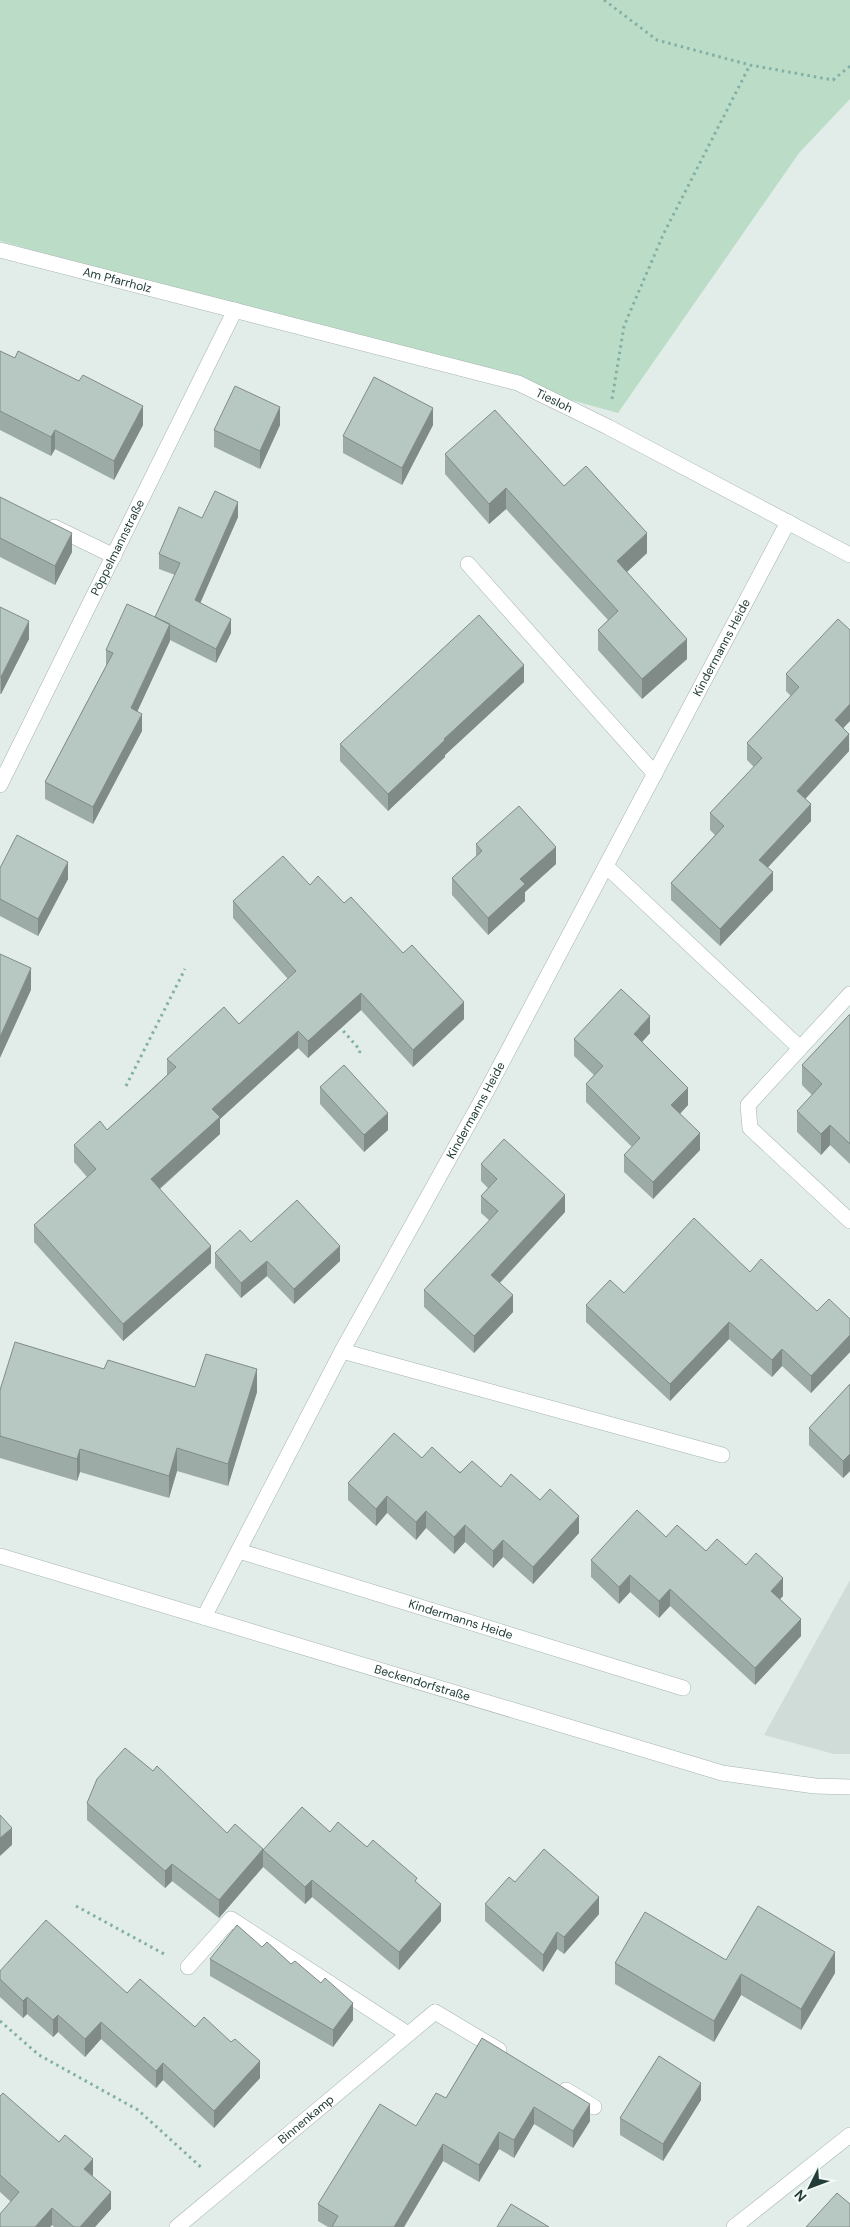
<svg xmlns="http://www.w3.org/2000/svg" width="850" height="2227" font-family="'DM Sans',sans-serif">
	<rect width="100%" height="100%" fill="#e2ece8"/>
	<path fill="#d0dcd8" d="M 850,1580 L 850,1754 L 834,1754 L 764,1735 Z"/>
	<path fill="#bbddc7" d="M 0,0 L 850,0 L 850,99 L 799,153 L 618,413 L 0,241 Z"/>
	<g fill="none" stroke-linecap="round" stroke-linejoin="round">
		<g stroke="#a5b4b0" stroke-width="16">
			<path id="service" d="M 54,527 L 114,556
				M 188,1967 L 231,1919 L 408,2034
				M 435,2012 L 499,2050
				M 566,2090 L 594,2107"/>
		</g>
		<g stroke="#a5b4b0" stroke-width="16">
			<g id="minor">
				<path id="s1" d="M 0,250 L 518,383 L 608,427 L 850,555"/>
				<path d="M 468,564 L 655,774"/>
				<path id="s2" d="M 0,785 L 235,310"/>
				<path d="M 606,866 L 800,1048"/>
				<path d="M 850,994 L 748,1105 L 750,1128 L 850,1221"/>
				<path d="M 342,1351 L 722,1455"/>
				<path id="s3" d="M 239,1551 L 683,1688"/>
				<path id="s4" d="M 204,1617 L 342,1351 L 484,1096 L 788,522"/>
				<path id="s5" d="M 177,2227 L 435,2012"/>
				<path d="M 734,2227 L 850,2135"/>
			</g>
		</g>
		<g stroke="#a5b4b0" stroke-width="16">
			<g id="tertiary">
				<path id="s6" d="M 0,1556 L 722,1773 L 815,1786 L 850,1787"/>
			</g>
		</g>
		<path stroke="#82b0a6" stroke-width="3" stroke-dasharray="2.5 4" stroke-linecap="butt" d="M 604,0 L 657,40 L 750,65 L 833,80 L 850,66
			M 612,399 L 624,326 L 663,235 L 750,65
			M 339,1026 L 360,1050 L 359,1057
			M 126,1086 L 185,969
			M 76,1906 L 166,1955
			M 0,2021 L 39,2055 L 138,2110 L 203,2169"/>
		<use href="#service" stroke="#fff" stroke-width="15"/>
		<use href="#minor" stroke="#fff" stroke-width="15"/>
		<use href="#tertiary" stroke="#fff" stroke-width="15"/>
	</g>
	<path fill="#9daba7" d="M 0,351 L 143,425 L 114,480 L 55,449 L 51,456 L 0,430 Z
		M 280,425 L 260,469 L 214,447 L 214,430 Z
		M 433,425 L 402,485 L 343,453 L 343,436 Z
		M 445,454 L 564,486 L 647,553 L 627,572 L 687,659 L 642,699 L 598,650 L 598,630 L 608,620 L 506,509 L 489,524 L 445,474 Z
		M 0,497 L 72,552 L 55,585 L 0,557 Z
		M 238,517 L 200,603 L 231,633 L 216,663 L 170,640 L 137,712 L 142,731 L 93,824 L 45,799 L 45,782 L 106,666 L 106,650 L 155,617 L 175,575 L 159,569 L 159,554 L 202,518 Z
		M 0,607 L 29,639 L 1,694 L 0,694 Z
		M 786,674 L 843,728 L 849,751 L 805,799 L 811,821 L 768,867 L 773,890 L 720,946 L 671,900 L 671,883 L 715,835 L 710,830 L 710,813 L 754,767 L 747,760 L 747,743 L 791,696 L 786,691 Z
		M 524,682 L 445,755 L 445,757 L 388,811 L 340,761 L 340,744 Z
		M 476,844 L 556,864 L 525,892 L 525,901 L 488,935 L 452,895 L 452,878 L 476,856 Z
		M 0,868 L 68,879 L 38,936 L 0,916 Z
		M 310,885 L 344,903 L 464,1019 L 413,1067 L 361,1010 L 308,1058 L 298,1048 L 220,1119 L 220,1134 L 160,1189 L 211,1263 L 123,1341 L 34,1242 L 34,1225 L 87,1177 L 74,1162 L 74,1145 L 107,1130 L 167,1075 L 167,1059 L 239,1024 L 288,979 L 233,918 L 233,901 Z
		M 850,1014 L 850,1164 L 830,1145 L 821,1155 L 797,1132 L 797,1111 L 812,1095 L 802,1085 L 802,1065 Z
		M 650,1033 L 642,1042 L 688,1105 L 680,1114 L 700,1150 L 653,1199 L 624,1172 L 624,1155 L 632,1147 L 586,1102 L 586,1084 L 594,1075 L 574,1056 L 574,1039 Z
		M 320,1087 L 388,1130 L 364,1152 L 320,1104 Z
		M 481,1164 L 565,1212 L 500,1283 L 513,1312 L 474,1353 L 424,1307 L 424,1290 L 490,1221 L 481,1213 L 481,1196 L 488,1188 L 481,1181 Z
		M 251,1242 L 340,1261 L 294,1304 L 267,1276 L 241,1298 L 215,1268 L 215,1253 Z
		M 750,1272 L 817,1311 L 850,1319 L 850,1352 L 811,1393 L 782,1366 L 772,1377 L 729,1339 L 670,1401 L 586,1322 L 586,1305 Z
		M 104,1369 L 195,1387 L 257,1392 L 228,1486 L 177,1471 L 169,1498 L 80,1472 L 77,1481 L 0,1458 L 0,1390 Z
		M 850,1384 L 850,1471 L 843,1478 L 809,1445 L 809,1428 Z
		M 422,1458 L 540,1500 L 579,1533 L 533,1584 L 503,1557 L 493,1568 L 465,1542 L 454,1554 L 426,1528 L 416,1540 L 387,1513 L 376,1526 L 348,1500 L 348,1483 Z
		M 666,1537 L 746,1565 L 783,1596 L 780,1599 L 801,1636 L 755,1685 L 670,1606 L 659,1618 L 630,1592 L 619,1604 L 591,1577 L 591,1560 Z
		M 87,1803 L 227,1833 L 263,1849 L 330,1832 L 367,1847 L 417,1883 L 441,1921 L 399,1970 L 312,1897 L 305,1904 L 263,1867 L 219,1918 L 172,1881 L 165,1888 L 87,1820 Z
		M 515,1882 L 599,1914 L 564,1954 L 557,1949 L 543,1972 L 485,1921 L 485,1904 Z
		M 262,1947 L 291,1964 L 321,1983 L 353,2020 L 333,2047 L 210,1976 L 210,1959 Z
		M 726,1960 L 835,1973 L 801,2030 L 741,1995 L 714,2042 L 615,1984 L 615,1963 Z
		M 0,1971 L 127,1993 L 195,2027 L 260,2078 L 214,2128 L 163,2080 L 156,2088 L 101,2039 L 85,2057 L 58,2032 L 53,2037 L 27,2014 L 23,2018 L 0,1997 Z
		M 482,2038 L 590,2121 L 573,2148 L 534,2124 L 514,2158 L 499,2149 L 479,2182 L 443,2161 L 404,2227 L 328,2227 L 318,2221 L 318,2204 L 416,2126 L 446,2098 Z
		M 0,2096 L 92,2176 L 111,2209 L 95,2227 L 54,2227 L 52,2225 L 50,2227 L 0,2227 L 11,2202 L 0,2192 Z
		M 701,2100 L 663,2161 L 620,2135 L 620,2118 Z"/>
	<path fill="#808b88" d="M 143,406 L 143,425 L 114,480 L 114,461 Z
		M 280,407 L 280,425 L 260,469 L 260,451 Z
		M 433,408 L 433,425 L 402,485 L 402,468 Z
		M 55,430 L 55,449 L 51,456 L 51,437 Z
		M 506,488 L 506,509 L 489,524 L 489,504 Z
		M 238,502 L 238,517 L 195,615 L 195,600 Z
		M 72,533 L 72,552 L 55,585 L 55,566 Z
		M 647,533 L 647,553 L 617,581 L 617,561 Z
		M 231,619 L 231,633 L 216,663 L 216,649 Z
		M 29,621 L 29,639 L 1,694 L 1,677 Z
		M 170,624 L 170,641 L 131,725 L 131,708 Z
		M 687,639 L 687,659 L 642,699 L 642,679 Z
		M 524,665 L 524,682 L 445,755 L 445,757 L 388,811 L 388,794 L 444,739 Z
		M 850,704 L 850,721 L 835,737 L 835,720 Z
		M 142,714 L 142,731 L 93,824 L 93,807 Z
		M 849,734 L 849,751 L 797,808 L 797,791 Z
		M 811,804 L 811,821 L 759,877 L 759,860 Z
		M 556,847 L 556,864 L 525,892 L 525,901 L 488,935 L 488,918 L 520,879 Z
		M 68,862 L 68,879 L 38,936 L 38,919 Z
		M 773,872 L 773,890 L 720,946 L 720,929 Z
		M 31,968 L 31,990 L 0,1058 L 0,1037 Z
		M 361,993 L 361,1010 L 308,1058 L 308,1041 Z
		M 464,1002 L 464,1019 L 413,1067 L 413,1050 Z
		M 650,1016 L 650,1033 L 634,1051 L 634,1034 Z
		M 298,1031 L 298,1048 L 220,1119 L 220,1134 L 151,1196 L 151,1179 L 212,1109 Z
		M 688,1088 L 688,1105 L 671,1123 L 671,1105 Z
		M 388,1113 L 388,1130 L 364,1152 L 364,1135 Z
		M 830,1125 L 830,1145 L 821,1155 L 821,1134 Z
		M 700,1133 L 700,1150 L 653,1199 L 653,1182 Z
		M 565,1195 L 565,1212 L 491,1292 L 491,1275 Z
		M 211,1246 L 211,1263 L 123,1341 L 123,1324 Z
		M 340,1246 L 340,1261 L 294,1304 L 294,1289 Z
		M 267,1261 L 267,1276 L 241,1298 L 241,1283 Z
		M 513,1295 L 513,1312 L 474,1353 L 474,1336 Z
		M 729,1322 L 729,1339 L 670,1401 L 670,1384 Z
		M 850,1335 L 850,1352 L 811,1393 L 811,1376 Z
		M 782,1349 L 782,1366 L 772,1377 L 772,1360 Z
		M 257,1369 L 257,1392 L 228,1486 L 228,1464 Z
		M 177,1448 L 177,1471 L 169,1498 L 169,1476 Z
		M 80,1449 L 80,1472 L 77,1481 L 77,1459 Z
		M 850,1454 L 850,1471 L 843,1478 L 843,1461 Z
		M 387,1496 L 387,1513 L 376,1526 L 376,1509 Z
		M 426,1511 L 426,1528 L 416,1540 L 416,1522 Z
		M 579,1516 L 579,1533 L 533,1584 L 533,1567 Z
		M 465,1525 L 465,1542 L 454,1554 L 454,1537 Z
		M 503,1540 L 503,1557 L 493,1568 L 493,1551 Z
		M 630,1575 L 630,1592 L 619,1604 L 619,1587 Z
		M 783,1578 L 783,1596 L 771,1608 L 771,1591 Z
		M 670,1589 L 670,1606 L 659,1618 L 659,1601 Z
		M 801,1619 L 801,1636 L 755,1685 L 755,1668 Z
		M 12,1828 L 12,1845 L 0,1856 L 0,1838 Z
		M 263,1849 L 263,1867 L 219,1918 L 219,1900 Z
		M 172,1864 L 172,1881 L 165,1888 L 165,1871 Z
		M 312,1880 L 312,1897 L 305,1904 L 305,1887 Z
		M 599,1897 L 599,1914 L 564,1954 L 564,1937 Z
		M 441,1904 L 441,1921 L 399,1970 L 399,1952 Z
		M 557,1932 L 557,1949 L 543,1972 L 543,1955 Z
		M 835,1952 L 835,1973 L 801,2030 L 801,2009 Z
		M 741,1974 L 741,1995 L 714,2042 L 714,2021 Z
		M 27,1997 L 27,2014 L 23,2018 L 23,2001 Z
		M 353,2003 L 353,2020 L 333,2047 L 333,2030 Z
		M 58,2015 L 58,2032 L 53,2037 L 53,2020 Z
		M 101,2022 L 101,2039 L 85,2057 L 85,2039 Z
		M 260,2061 L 260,2078 L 214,2128 L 214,2111 Z
		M 163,2063 L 163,2080 L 156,2088 L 156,2071 Z
		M 701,2083 L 701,2100 L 663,2161 L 663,2144 Z
		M 590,2104 L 590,2121 L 573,2148 L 573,2131 Z
		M 534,2107 L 534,2124 L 514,2158 L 514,2140 Z
		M 499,2132 L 499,2149 L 479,2182 L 479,2165 Z
		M 443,2144 L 443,2161 L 404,2227 L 394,2227 Z
		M 93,2159 L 93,2176 L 84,2169 Z
		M 111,2192 L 111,2209 L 95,2227 L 80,2227 Z
		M 52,2208 L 52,2225 L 50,2227 L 35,2227 Z"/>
	<path fill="#b7c7c2" stroke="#808b88" d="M 0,351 L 15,358 L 18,351 L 79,381 L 83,375 L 143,406 L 114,461 L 55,430 L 51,437 L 0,411 Z
		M 374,377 L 433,408 L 402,468 L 343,436 Z
		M 235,386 L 280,407 L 260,451 L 214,430 Z
		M 495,410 L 564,486 L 586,466 L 647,533 L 617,561 L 687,639 L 642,679 L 598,630 L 618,611 L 506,488 L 489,504 L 445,454 Z
		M 215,491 L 238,502 L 195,600 L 231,619 L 216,649 L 155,617 L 180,563 L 159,554 L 179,507 L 202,518 Z
		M 0,497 L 72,533 L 55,566 L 0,538 Z
		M 127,604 L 170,624 L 131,708 L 142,714 L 93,807 L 45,782 L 113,653 L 106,650 Z
		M 0,607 L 29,621 L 1,677 L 0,677 Z
		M 479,615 L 524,665 L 444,739 L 445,740 L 388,794 L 340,744 Z
		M 838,619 L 850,630 L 850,704 L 835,720 L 849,734 L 797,791 L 811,804 L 759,860 L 773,872 L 720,929 L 671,883 L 724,826 L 710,813 L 762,758 L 747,743 L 799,687 L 786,674 Z
		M 519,806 L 556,847 L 520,879 L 525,884 L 488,918 L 452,878 L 482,851 L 476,844 Z
		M 17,835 L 68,862 L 38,919 L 0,899 L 0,868 Z
		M 283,856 L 310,885 L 318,876 L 344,903 L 351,897 L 403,953 L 412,945 L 464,1002 L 413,1050 L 361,993 L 308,1041 L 298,1031 L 212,1109 L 220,1117 L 151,1179 L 211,1246 L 123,1324 L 34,1225 L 96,1169 L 74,1145 L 100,1121 L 107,1130 L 147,1094 L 176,1067 L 167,1059 L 224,1007 L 239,1024 L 296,971 L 233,901 Z
		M 0,954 L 31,968 L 0,1037 Z
		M 621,989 L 650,1016 L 634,1034 L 688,1088 L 671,1105 L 700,1133 L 653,1182 L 624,1155 L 640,1138 L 586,1084 L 603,1066 L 574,1039 Z
		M 850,1014 L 850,1144 L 830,1125 L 821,1134 L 797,1111 L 822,1084 L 802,1065 Z
		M 344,1065 L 388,1113 L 364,1135 L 320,1087 Z
		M 504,1139 L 565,1195 L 491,1275 L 513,1295 L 474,1336 L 424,1290 L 498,1211 L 481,1196 L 497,1179 L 481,1164 Z
		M 297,1200 L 340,1246 L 294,1289 L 267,1261 L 241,1283 L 215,1253 L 240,1230 L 251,1242 Z
		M 694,1218 L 750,1272 L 761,1259 L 817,1311 L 829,1299 L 850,1319 L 850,1335 L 811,1376 L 782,1349 L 772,1360 L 729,1322 L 670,1384 L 586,1305 L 610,1280 L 624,1293 Z
		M 15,1342 L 104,1369 L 108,1360 L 195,1387 L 206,1354 L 257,1369 L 228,1464 L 177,1448 L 169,1476 L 80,1449 L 77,1459 L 0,1436 L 0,1390 Z
		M 850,1384 L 850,1454 L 843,1461 L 809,1428 Z
		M 394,1433 L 422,1458 L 432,1447 L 460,1473 L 472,1461 L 501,1487 L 511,1474 L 540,1500 L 550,1489 L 579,1516 L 533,1567 L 503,1540 L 493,1551 L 465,1525 L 454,1537 L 426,1511 L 416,1522 L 387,1496 L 376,1509 L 348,1483 Z
		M 637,1510 L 666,1537 L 677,1525 L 706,1551 L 717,1539 L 746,1565 L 756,1553 L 783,1578 L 771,1591 L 801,1619 L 755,1668 L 670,1589 L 659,1601 L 630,1575 L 619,1587 L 591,1560 Z
		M 125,1748 L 153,1771 L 157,1766 L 227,1833 L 235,1824 L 263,1849 L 219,1900 L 172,1864 L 165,1871 L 87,1803 L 97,1779 Z
		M 302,1807 L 330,1832 L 338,1822 L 367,1847 L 373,1840 L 417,1878 L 415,1881 L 441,1904 L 399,1952 L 312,1880 L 305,1887 L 263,1850 Z
		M 0,1815 L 12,1828 L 0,1838 Z
		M 544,1849 L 599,1897 L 564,1937 L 557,1932 L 543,1955 L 485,1904 L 509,1877 L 515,1882 Z
		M 758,1906 L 835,1952 L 801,2009 L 741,1974 L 714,2021 L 615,1963 L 645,1912 L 726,1960 Z
		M 46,1920 L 127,1993 L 140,1979 L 195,2027 L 204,2017 L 231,2042 L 235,2039 L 260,2061 L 214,2111 L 163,2063 L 156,2071 L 101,2022 L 85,2039 L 58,2015 L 53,2020 L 27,1997 L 23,2001 L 0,1979 L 0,1971 Z
		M 237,1925 L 262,1947 L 267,1942 L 291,1964 L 295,1961 L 321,1983 L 325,1978 L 353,2003 L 333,2030 L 210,1959 Z
		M 482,2038 L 590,2104 L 573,2131 L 534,2107 L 514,2140 L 499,2132 L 479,2165 L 443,2144 L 394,2227 L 332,2227 L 338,2216 L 318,2204 L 380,2104 L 416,2126 L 436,2093 L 446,2098 Z
		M 659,2056 L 701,2083 L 663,2144 L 620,2118 Z
		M 3,2093 L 59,2142 L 65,2135 L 93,2159 L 84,2169 L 111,2192 L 80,2227 L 74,2227 L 52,2208 L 35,2227 L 0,2227 L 0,2214 L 19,2192 L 0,2175 L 0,2096 Z
		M 837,2193 L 850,2204 L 850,2227 L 806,2227 Z
		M 511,2204 L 549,2227 L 497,2227 Z"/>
	<g text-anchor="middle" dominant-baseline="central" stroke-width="4.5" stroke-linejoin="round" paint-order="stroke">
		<g font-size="12" fill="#223d38" stroke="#f2f9f6">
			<text stroke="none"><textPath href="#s1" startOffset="121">Am Pfarrholz</textPath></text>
			<text stroke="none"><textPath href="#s1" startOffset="575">Tiesloh</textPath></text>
			<text stroke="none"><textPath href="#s2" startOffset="265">Pöppelmannstraße</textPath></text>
			<text stroke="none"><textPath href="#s4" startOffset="1099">Kindermanns Heide</textPath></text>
			<text stroke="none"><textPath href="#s4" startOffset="575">Kindermanns Heide</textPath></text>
			<text stroke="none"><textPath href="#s3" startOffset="232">Kindermanns Heide</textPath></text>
			<text stroke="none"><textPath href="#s6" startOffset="441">Beckendorfstraße</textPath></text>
			<text stroke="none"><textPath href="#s5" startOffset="168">Binnenkamp</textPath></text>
		</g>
	</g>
	<g transform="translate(810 2187) rotate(228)" stroke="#f2f9f6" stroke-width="4" paint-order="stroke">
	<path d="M0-4L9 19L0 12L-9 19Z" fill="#223d38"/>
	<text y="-8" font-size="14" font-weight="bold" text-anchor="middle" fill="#223d38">N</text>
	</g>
</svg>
